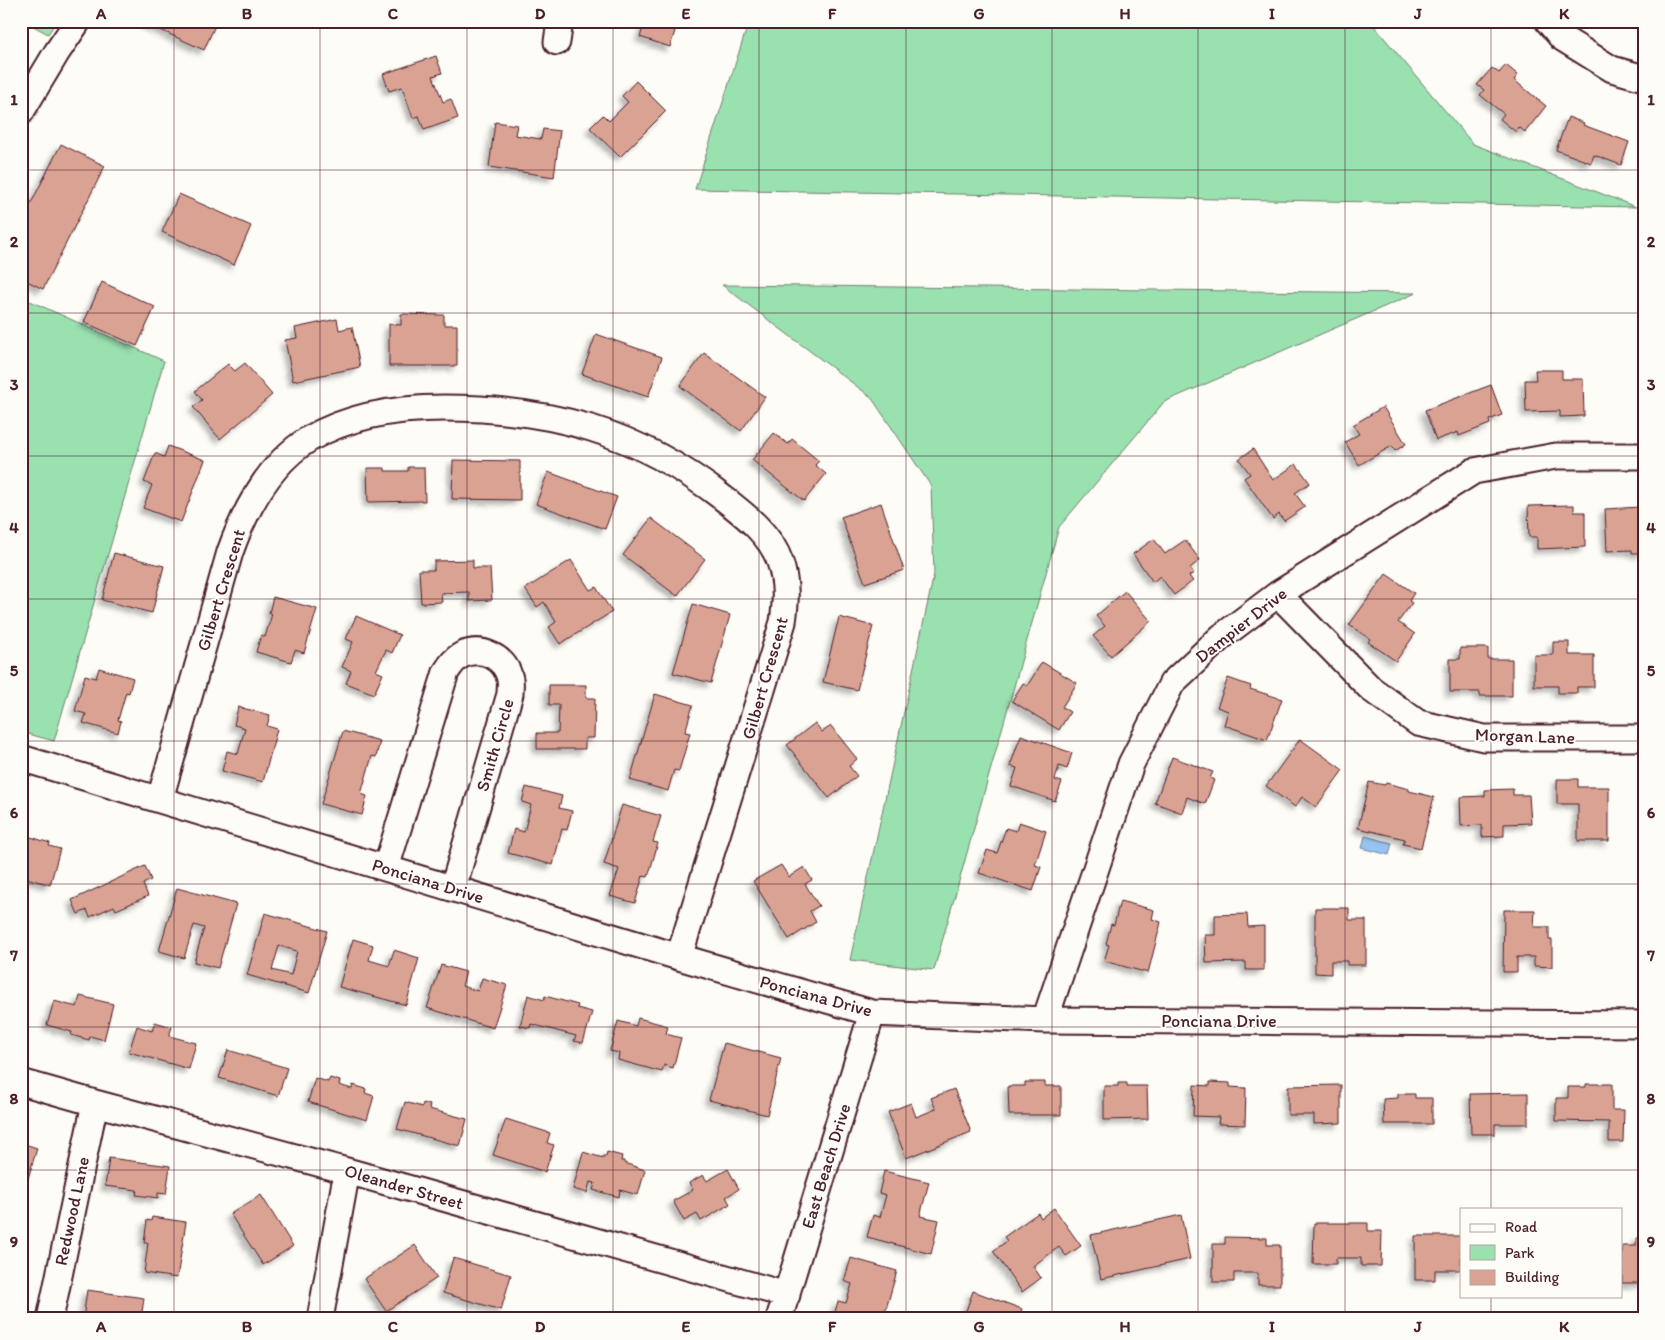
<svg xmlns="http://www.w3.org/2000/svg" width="1665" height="1340" font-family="Itim,sans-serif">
	<defs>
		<filter id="shadow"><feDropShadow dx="-4.5" dy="4.5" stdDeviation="2.5" flood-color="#0004"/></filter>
	</defs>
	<rect width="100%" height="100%" fill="#fdfcf7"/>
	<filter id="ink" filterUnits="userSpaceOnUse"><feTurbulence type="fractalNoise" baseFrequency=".02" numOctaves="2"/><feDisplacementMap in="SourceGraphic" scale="10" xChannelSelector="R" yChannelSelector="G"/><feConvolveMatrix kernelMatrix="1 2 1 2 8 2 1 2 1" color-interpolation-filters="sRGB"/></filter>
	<g filter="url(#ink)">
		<path fill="#99e1af" stroke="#72806d" d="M 24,21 L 57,21 L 48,34 Z
			M 749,21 L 1370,21 L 1473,144 L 1636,207 L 695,189 Z
			M 722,285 L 1416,293 L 1164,402 L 1059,527 L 934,970 L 850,960 L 934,574 L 931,486 L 871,397 Z
			M 21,297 L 164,361 L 54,741 L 21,732 Z"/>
		<path fill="#96c3f0" stroke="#7881a1" d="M 1365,836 L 1392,843 L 1389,855 L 1362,848 Z"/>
		<path fill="#daa292" stroke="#4a1f2b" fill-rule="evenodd" filter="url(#shadow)" d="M 141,21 L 217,21 L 204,50 Z
			M 652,21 L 678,21 L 670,47 L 640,37 L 645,22 L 651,24 Z
			M 436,56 L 442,73 L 433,76 L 443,102 L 451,99 L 458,118 L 424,130 L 419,116 L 413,118 L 402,87 L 389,91 L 383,74 Z
			M 1506,65 L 1518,75 L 1514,80 L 1546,106 L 1525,132 L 1519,127 L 1516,132 L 1500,119 L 1504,114 L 1480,95 L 1484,90 L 1477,85 L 1492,68 L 1499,73 Z
			M 636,81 L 666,111 L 620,157 L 590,128 L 603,115 L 609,121 L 628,102 L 622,96 Z
			M 1568,117 L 1584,123 L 1583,125 L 1629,142 L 1621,165 L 1594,155 L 1591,163 L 1556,150 Z
			M 495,122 L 517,125 L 515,135 L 541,139 L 543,129 L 560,131 L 554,177 L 489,167 Z
			M 61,144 L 105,166 L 43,289 L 21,278 L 21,223 Z
			M 179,194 L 251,226 L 234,265 L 162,232 Z
			M 102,282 L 155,307 L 137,346 L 84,322 Z
			M 401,314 L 444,315 L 444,325 L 457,325 L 457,366 L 389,366 L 389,324 L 401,325 Z
			M 337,319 L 339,330 L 352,327 L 360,367 L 293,381 L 285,340 L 297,338 L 295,328 Z
			M 596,334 L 662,357 L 648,397 L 582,374 Z
			M 704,353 L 765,397 L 741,431 L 680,386 Z
			M 245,363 L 272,395 L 220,439 L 193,407 L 202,400 L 195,391 L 228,364 L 235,371 Z
			M 1535,370 L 1562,370 L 1562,379 L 1583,379 L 1584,416 L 1560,417 L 1560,411 L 1526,412 L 1525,380 L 1536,380 Z
			M 1491,385 L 1502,415 L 1489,420 L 1490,424 L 1459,436 L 1458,432 L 1436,440 L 1425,410 Z
			M 1383,407 L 1406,444 L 1395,451 L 1392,446 L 1359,465 L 1345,442 L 1359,434 L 1353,425 Z
			M 774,433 L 788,444 L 792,439 L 819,461 L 815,465 L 826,474 L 804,501 L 752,460 Z
			M 168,446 L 205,460 L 181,522 L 143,508 L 152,485 L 144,482 L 155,453 L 164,457 Z
			M 1253,449 L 1273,480 L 1296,464 L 1310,483 L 1295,493 L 1305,507 L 1284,521 L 1279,514 L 1273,519 L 1244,478 L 1250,474 L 1239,459 Z
			M 453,460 L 520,461 L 520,500 L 452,499 Z
			M 408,467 L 424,467 L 425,501 L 368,502 L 367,468 L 385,468 L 385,471 L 408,471 Z
			M 548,472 L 617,497 L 605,529 L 536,504 Z
			M 881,503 L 904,570 L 865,583 L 841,517 Z
			M 1574,505 L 1574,512 L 1585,512 L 1585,547 L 1537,549 L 1537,537 L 1529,537 L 1528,506 Z
			M 1641,507 L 1642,514 L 1644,514 L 1644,553 L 1632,553 L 1632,550 L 1607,551 L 1605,509 Z
			M 651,518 L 705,559 L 677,596 L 623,555 Z
			M 1154,539 L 1165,554 L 1185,540 L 1200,560 L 1190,568 L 1194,573 L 1189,576 L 1193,581 L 1174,595 L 1160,576 L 1153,582 L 1133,554 Z
			M 114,553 L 164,566 L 152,613 L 102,600 Z
			M 473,560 L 473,568 L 490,568 L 492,600 L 469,601 L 469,592 L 441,593 L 442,602 L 421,603 L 419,570 L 434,570 L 434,561 Z
			M 571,560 L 590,590 L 596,587 L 612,612 L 560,644 L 549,627 L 556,622 L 544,602 L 537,607 L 525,589 Z
			M 1386,574 L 1414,593 L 1409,601 L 1412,603 L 1398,622 L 1415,634 L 1396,661 L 1368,642 L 1370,639 L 1349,625 Z
			M 1125,591 L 1151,621 L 1111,656 L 1093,636 L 1105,626 L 1096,616 Z
			M 273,597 L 317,609 L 304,653 L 295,650 L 291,662 L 256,652 L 261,635 L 265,637 L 272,614 L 269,613 Z
			M 693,604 L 730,615 L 711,683 L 673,673 Z
			M 356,616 L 400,635 L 392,653 L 386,650 L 376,671 L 383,674 L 374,694 L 346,683 L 351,671 L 342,667 L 353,642 L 346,639 Z
			M 839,617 L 873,626 L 857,690 L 823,682 Z
			M 1553,642 L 1569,642 L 1569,655 L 1594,655 L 1594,687 L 1577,687 L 1577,693 L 1558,693 L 1558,686 L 1534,686 L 1534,655 L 1553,655 Z
			M 1460,648 L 1488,648 L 1488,659 L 1512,659 L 1512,696 L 1480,696 L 1480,692 L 1450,692 L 1450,659 L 1460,659 Z
			M 1042,662 L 1077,683 L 1062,707 L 1070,712 L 1059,730 L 1012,701 L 1023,683 L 1027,686 Z
			M 99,668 L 133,678 L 129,693 L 126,692 L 118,720 L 121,721 L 118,733 L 83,723 L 86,714 L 75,711 L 85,675 L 96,678 Z
			M 1228,678 L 1251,686 L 1250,689 L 1282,699 L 1267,740 L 1224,725 L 1228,711 L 1217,707 Z
			M 549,685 L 586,685 L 586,698 L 595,698 L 594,738 L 585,738 L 585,749 L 537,749 L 537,733 L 558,733 L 559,705 L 549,705 Z
			M 655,694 L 693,705 L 685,732 L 690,733 L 679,771 L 674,770 L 668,791 L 630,780 Z
			M 238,707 L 270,715 L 267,726 L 277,729 L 263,782 L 222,771 L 227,751 L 238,754 L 245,728 L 234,725 Z
			M 815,723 L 822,732 L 831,726 L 857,759 L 849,766 L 857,776 L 829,798 L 787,745 Z
			M 343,731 L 380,741 L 376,757 L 372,756 L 361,794 L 367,796 L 362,815 L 321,804 Z
			M 1021,735 L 1072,753 L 1067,769 L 1059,766 L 1055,780 L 1062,782 L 1055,801 L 1011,786 L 1017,768 L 1010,766 Z
			M 1300,739 L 1343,770 L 1316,807 L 1302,797 L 1295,807 L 1266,786 Z
			M 1172,757 L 1213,772 L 1210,778 L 1214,780 L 1205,804 L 1187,797 L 1182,813 L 1155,803 Z
			M 1557,779 L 1578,779 L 1578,787 L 1609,787 L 1609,841 L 1578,841 L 1578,804 L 1557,804 Z
			M 1369,782 L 1385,785 L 1386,783 L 1409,789 L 1409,791 L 1434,797 L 1421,848 L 1403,844 L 1405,839 L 1358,828 Z
			M 526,787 L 562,796 L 559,808 L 572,811 L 567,830 L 562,829 L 553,865 L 508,853 L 514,829 L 524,832 L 531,805 L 522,802 Z
			M 1513,789 L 1513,795 L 1529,795 L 1531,823 L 1504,824 L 1504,836 L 1482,837 L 1482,825 L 1461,826 L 1460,797 L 1485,796 L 1485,790 Z
			M 622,805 L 661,816 L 653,842 L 658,843 L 648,877 L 643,876 L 635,903 L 610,896 L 619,869 L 604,864 Z
			M 1019,822 L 1046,831 L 1035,865 L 1041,867 L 1033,891 L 979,873 L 987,850 L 997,853 L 1006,828 L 1016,831 Z
			M 21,834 L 50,843 L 49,846 L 60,849 L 50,885 L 23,877 L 28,862 L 21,860 Z
			M 781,865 L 789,877 L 804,867 L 812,880 L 805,884 L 819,906 L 810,911 L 816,922 L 789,939 L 753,881 Z
			M 145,866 L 151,880 L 143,884 L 148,896 L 116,910 L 114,906 L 90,917 L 87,910 L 78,914 L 72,900 Z
			M 177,888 L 236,904 L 218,968 L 194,962 L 204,928 L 194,925 L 184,958 L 159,951 Z
			M 1120,901 L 1154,910 L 1152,919 L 1161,922 L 1148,973 L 1104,961 L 1109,945 L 1106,944 L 1111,924 L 1114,925 Z
			M 1315,908 L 1349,908 L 1349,920 L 1366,920 L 1366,965 L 1347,965 L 1347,961 L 1331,961 L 1331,974 L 1315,973 Z
			M 1504,910 L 1535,910 L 1534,927 L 1549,927 L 1549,940 L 1552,940 L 1552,967 L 1534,966 L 1534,957 L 1517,957 L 1517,972 L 1503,972 Z
			M 265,913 L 327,931 L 309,993 L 247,975 ZM 279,946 L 297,951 L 291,975 L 272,970 Z
			M 1247,914 L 1248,927 L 1264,926 L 1264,970 L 1246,970 L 1246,962 L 1206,963 L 1205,935 L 1215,935 L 1215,915 Z
			M 353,939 L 373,945 L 369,960 L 389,966 L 394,950 L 419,958 L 406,1005 L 339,987 Z
			M 441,965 L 466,972 L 462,986 L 478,991 L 482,978 L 507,985 L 493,1028 L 427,1008 Z
			M 528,995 L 544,1000 L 545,996 L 578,1005 L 577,1008 L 592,1012 L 583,1043 L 574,1041 L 576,1036 L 531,1024 L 530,1028 L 520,1026 Z
			M 80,996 L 113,1004 L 104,1040 L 90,1036 L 89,1040 L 71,1035 L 72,1032 L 47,1025 L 54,1001 L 77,1007 Z
			M 638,1018 L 668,1026 L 666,1034 L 681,1038 L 673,1068 L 664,1065 L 662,1072 L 618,1060 L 619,1053 L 610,1051 L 618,1021 L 636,1026 Z
			M 155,1022 L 172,1027 L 169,1036 L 196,1043 L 189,1069 L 129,1052 L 137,1026 L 152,1031 Z
			M 724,1043 L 781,1058 L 767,1115 L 709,1100 Z
			M 228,1050 L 287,1068 L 278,1096 L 219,1078 Z
			M 315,1078 L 328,1082 L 330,1078 L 340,1081 L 339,1085 L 352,1089 L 353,1085 L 366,1089 L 365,1093 L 374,1096 L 367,1120 L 308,1102 Z
			M 1025,1082 L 1045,1082 L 1045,1086 L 1061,1086 L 1061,1115 L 1009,1115 L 1008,1086 L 1025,1086 Z
			M 1210,1082 L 1230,1083 L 1230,1087 L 1246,1088 L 1245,1125 L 1218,1124 L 1219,1117 L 1193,1116 L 1194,1085 L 1210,1086 Z
			M 1118,1083 L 1127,1083 L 1127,1086 L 1147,1086 L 1148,1119 L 1104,1120 L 1104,1086 L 1118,1086 Z
			M 1586,1084 L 1612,1084 L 1612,1110 L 1624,1110 L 1623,1142 L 1609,1142 L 1609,1122 L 1556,1121 L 1556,1098 L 1568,1098 L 1568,1087 L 1586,1087 Z
			M 1341,1085 L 1341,1123 L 1314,1124 L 1314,1115 L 1288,1115 L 1288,1086 Z
			M 954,1089 L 971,1132 L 906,1158 L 888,1112 L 911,1103 L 916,1117 L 936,1109 L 931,1098 Z
			M 1528,1093 L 1528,1124 L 1495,1124 L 1495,1134 L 1471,1134 L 1470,1094 Z
			M 1398,1094 L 1415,1094 L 1415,1098 L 1432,1098 L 1432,1124 L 1384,1124 L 1383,1099 L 1398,1098 Z
			M 405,1102 L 422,1107 L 423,1103 L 430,1105 L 429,1109 L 467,1119 L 460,1146 L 397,1129 Z
			M 506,1119 L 550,1133 L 547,1143 L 554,1145 L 545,1172 L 493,1155 Z
			M 21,1143 L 37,1148 L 24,1192 L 21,1191 Z
			M 583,1152 L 603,1158 L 603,1156 L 606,1156 L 607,1152 L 622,1156 L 621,1161 L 624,1161 L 624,1163 L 645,1170 L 638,1195 L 620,1190 L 619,1197 L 593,1190 L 595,1183 L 590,1182 L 587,1193 L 573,1189 Z
			M 109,1158 L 170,1166 L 166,1194 L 158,1193 L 158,1198 L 136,1195 L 137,1190 L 105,1186 Z
			M 728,1169 L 739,1189 L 726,1197 L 730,1204 L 701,1221 L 697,1214 L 684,1221 L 673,1201 L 693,1190 L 689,1183 L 703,1175 L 707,1181 Z
			M 884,1171 L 929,1182 L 920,1216 L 939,1220 L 931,1254 L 867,1237 L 873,1215 L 880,1217 L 886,1195 L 879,1193 Z
			M 261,1195 L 293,1246 L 263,1265 L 230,1214 Z
			M 1054,1208 L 1081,1246 L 1066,1256 L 1059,1247 L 1033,1266 L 1041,1278 L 1022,1292 L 993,1251 L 1007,1241 L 1004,1237 L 1038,1213 L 1041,1218 Z
			M 1181,1215 L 1190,1259 L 1101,1279 L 1091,1235 Z
			M 152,1217 L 186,1222 L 177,1278 L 144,1273 L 148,1243 L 144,1243 L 147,1220 L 151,1221 Z
			M 1314,1223 L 1368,1223 L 1368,1231 L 1382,1231 L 1381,1266 L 1361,1266 L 1361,1258 L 1336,1258 L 1336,1264 L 1313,1264 Z
			M 1415,1236 L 1461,1236 L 1461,1270 L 1435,1270 L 1435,1280 L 1415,1280 Z
			M 1225,1237 L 1267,1238 L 1267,1245 L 1280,1245 L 1280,1285 L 1258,1285 L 1258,1273 L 1234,1273 L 1234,1282 L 1213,1282 L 1213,1244 L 1225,1244 Z
			M 1636,1238 L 1644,1238 L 1643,1283 L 1622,1283 L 1622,1246 L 1636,1246 Z
			M 415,1245 L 437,1278 L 386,1311 L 364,1279 Z
			M 453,1258 L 511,1275 L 501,1310 L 443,1293 Z
			M 851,1258 L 897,1271 L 883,1319 L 833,1319 L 838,1301 L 846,1303 L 852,1284 L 844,1281 Z
			M 87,1290 L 144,1298 L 141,1319 L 83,1319 Z
			M 973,1291 L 1022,1309 L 1018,1319 L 963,1319 Z"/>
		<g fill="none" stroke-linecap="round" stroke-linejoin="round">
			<g stroke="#4a1f2b" stroke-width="29">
				<path id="street" d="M 1548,21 L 1562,38 L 1612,69 L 1644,78
					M 557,42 L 560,21
					M 21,112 L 57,52 L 78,21
					M 1278,594 L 1371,689 L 1418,723 L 1484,738 L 1644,738
					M 21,758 L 679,957 L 872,1013 L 1045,1020 L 1644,1024
					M 160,799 L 230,552 C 245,510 270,463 309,439 C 350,415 398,408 444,408 C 551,408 638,432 723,498 C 745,515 771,535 780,562 C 787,583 786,601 783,622 L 679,957
					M 386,868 L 446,672 C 450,666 454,659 462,655 C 482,646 505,657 510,679 C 511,684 510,689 510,694 L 453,888
					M 1045,1020 L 1131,764 L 1172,683 L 1221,637 L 1278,594 L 1474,471 L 1556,456 L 1644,456
					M 21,1082 L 95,1103 L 347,1171 L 787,1295
					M 50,1319 L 95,1103
					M 320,1319 L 347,1171
					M 779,1319 L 872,1013"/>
			</g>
			<use href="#street" stroke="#fdfcf7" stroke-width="25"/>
		</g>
	</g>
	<path fill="none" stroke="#4a1f2b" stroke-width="1" stroke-opacity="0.55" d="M 174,21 L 174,1319M 320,21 L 320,1319M 467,21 L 467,1319M 613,21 L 613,1319M 759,21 L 759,1319M 906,21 L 906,1319M 1052,21 L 1052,1319M 1198,21 L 1198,1319M 1345,21 L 1345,1319M 1491,21 L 1491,1209M 21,170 L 1644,170M 21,313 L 1644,313M 21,456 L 1644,456M 21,599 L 1644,599M 21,741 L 1644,741M 21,884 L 1644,884M 21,1027 L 1644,1027M 21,1170 L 1644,1170M 1491,1296 L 1491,1319"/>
	<g text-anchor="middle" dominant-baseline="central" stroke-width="4" stroke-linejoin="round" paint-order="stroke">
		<g font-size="18" fill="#4a1f2b" stroke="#fdfcf7">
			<text transform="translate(221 590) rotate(-73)">Gilbert Crescent</text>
			<text transform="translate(1241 625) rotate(-38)">Dampier Drive</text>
			<text transform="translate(765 678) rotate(-74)">Gilbert Crescent</text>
			<text transform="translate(1525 736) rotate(2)">Morgan Lane</text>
			<text transform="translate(495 745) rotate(-74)">Smith Circle</text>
			<text transform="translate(428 881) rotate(17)">Ponciana Drive</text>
			<text transform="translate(816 996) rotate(15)">Ponciana Drive</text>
			<text x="1219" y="1021">Ponciana Drive</text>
			<text transform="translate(826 1166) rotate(-73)">East Beach Drive</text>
			<text transform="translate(404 1187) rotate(16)">Oleander Street</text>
			<text transform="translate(72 1211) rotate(-78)">Redwood Lane</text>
		</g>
	</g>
	<rect width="1665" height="1340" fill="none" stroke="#fdfcf7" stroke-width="55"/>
	<rect x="1460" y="1208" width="162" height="90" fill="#fdfcf7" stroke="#b5a4a5"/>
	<rect x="1470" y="1224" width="25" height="8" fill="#fdfcf7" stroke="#b5a4a5"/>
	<text x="1505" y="1232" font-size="15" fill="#4a1f2b">Road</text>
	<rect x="1470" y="1245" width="25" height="15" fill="#99e1af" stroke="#b5a4a5"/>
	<text x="1505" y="1258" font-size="15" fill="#4a1f2b">Park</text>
	<rect x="1470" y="1270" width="25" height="15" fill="#daa292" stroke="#b5a4a5"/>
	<text x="1505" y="1282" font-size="15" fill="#4a1f2b">Building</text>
	<rect x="28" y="28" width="1610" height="1284" fill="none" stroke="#4a1f2b" stroke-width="2"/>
	<g font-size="16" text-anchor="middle" font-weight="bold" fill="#4a1f2b">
		<text x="101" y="19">A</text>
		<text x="247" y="19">B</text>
		<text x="393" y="19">C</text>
		<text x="540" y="19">D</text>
		<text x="686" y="19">E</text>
		<text x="832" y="19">F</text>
		<text x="979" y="19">G</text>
		<text x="1125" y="19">H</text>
		<text x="1272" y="19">I</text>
		<text x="1418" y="19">J</text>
		<text x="1564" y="19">K</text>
		<text x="14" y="105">1</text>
		<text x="1651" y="105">1</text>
		<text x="14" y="247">2</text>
		<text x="1651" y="247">2</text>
		<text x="14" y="390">3</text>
		<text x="1651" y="390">3</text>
		<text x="14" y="533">4</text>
		<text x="1651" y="533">4</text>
		<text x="14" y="676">5</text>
		<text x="1651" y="676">5</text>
		<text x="14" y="818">6</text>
		<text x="1651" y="818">6</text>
		<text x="14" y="961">7</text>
		<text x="1651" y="961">7</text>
		<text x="14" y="1104">8</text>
		<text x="1651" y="1104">8</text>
		<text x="14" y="1247">9</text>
		<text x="1651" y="1247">9</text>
		<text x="101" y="1332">A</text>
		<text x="247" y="1332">B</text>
		<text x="393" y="1332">C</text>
		<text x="540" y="1332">D</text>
		<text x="686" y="1332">E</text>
		<text x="832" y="1332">F</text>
		<text x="979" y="1332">G</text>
		<text x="1125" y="1332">H</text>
		<text x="1272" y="1332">I</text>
		<text x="1418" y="1332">J</text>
		<text x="1564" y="1332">K</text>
	</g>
</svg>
